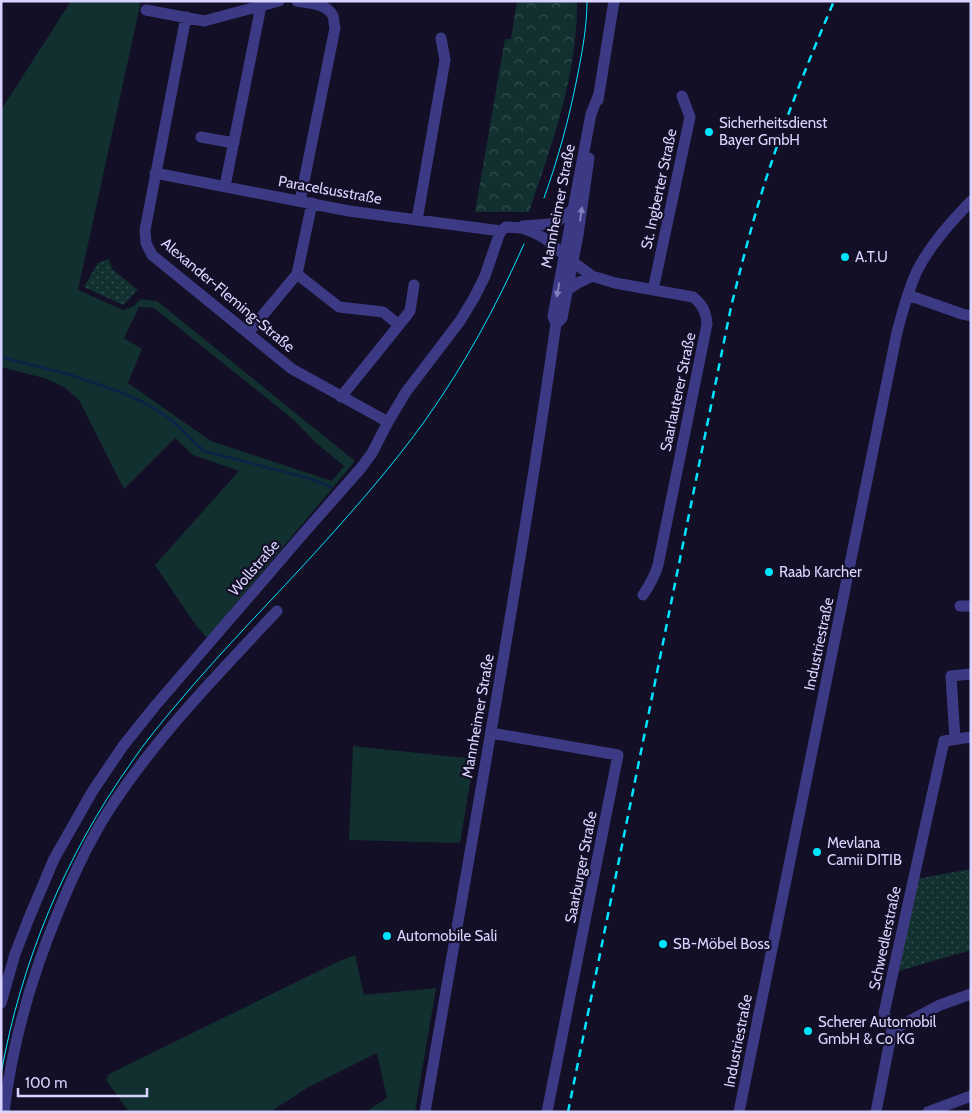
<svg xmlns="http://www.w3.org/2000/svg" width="972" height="1113" font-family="Cabin,sans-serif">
	<defs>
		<pattern id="forest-crowns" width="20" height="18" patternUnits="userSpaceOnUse" patternTransform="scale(1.25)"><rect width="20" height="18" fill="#12302f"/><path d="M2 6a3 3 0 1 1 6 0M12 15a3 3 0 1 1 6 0" fill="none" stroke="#344d4e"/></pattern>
		<pattern id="park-dots" width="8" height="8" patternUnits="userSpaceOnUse" patternTransform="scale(1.25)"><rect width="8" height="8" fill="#12302f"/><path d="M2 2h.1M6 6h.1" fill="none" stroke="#344d4e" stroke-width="1.8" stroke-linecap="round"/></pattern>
	</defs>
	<rect width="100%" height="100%" fill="#130f26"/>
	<path fill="#12302f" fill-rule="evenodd" d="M 71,1 L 141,1 L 78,290 L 123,310 L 134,306 L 140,299 L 157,301 L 355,461 L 207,638 L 195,624 L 155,565 L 239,471 L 193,455 L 175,438 L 124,489 L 79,400 L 64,387 L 44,378 L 1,367 L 1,110 ZM 139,307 L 154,308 L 294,420 L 315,442 L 344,466 L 332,481 L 211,441 L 128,383 L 142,349 L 124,338 Z
		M 353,746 L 474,759 L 460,843 L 349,840 Z
		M 355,955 L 364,995 L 436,988 L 415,1112 L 365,1112 L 387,1098 L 377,1053 L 307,1088 L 270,1112 L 129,1112 L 106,1080 L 109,1074 L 335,963 Z"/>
	<path fill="url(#forest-crowns)" d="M 517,1 L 577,1 C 578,74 552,144 529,212 L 475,212 L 505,39 L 511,39 Z"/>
	<path fill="url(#park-dots)" d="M 109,259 L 112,269 L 138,290 L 123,305 L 84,287 L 98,263 Z
		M 971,869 L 971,950 L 899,971 L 916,879 Z"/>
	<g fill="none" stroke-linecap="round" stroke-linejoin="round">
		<path stroke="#0c2248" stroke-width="2.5" d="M 1,357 L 71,375 L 123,393 L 147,404 L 170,419 L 204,451 L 308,478 L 331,487"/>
		<path stroke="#3d3a85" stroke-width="11" d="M 297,1 C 308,3 327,3 333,16 C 334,19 334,25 335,28 L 300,201
			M 146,10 L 204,21 L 279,1
			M 186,17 L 145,230 L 146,243 L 152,255 L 292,369 L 388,422
			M 598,100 L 614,1
			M 201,137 L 234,143
			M 155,173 L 349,211 L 501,231
			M 225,186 L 261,6
			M 417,220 L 445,60 L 441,38
			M 523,226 L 550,224 L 558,221 L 572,210
			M 297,274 L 339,307 L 383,312 L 399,325 L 341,397
			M 567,290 L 578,283 L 592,276
			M 653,290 L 690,117 L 682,96
			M 908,295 L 962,314 L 971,316
			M 556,324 L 562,318 L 578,235 L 589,158
			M 399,325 L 410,311 L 414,285
			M 248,333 L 297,274 L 312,203
			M 960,606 L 971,606
			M 491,733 L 618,755 L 547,1112
			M 955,739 L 951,676 L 971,674
			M 1,1003 L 15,954 L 29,918 L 54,859 L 92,792 L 123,746 L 155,706 L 303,534 L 361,468 L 372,453 L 388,422 L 406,392 L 460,321 L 474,298 L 485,276 L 499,235 L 501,231 L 506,227 L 522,228 L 533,232 L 544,238 L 573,262 L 592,276 L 615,283 L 693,297 C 703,305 706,312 707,324 L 658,565 C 655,576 649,586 643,595
			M 892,1030 L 940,1005 L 971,994
			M 4,1112 C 12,1044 31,978 57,915 C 73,875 91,836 115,801 C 161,732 220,672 277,611
			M 425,1112 C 470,850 518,588 556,324 L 553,316 L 591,114 L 599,94
			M 739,1112 L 897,332 C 903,311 908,289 918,269 C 931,244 951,222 971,201
			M 876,1112 L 892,1030 L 884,1013 L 944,741 L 971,737
			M 928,1112 L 971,1096"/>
		<path stroke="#00e5ff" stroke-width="1" d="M 544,198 C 558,159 569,119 577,78 C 582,53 587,27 587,1
			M 1,1074 C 21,962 65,856 131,763 C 145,742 161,723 177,704 C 223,649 274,598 322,545 C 357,506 393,465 424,422 C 464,366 496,307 524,244"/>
		<path stroke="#00e5ff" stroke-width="2.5" stroke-dasharray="8 6" stroke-linecap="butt" d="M 568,1112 L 731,307 C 743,259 755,211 771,164 C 789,109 811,55 834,1"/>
	</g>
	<defs><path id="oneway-solid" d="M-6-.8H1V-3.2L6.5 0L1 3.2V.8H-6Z" transform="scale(1.25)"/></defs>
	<g fill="#837fbc">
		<use href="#oneway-solid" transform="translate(581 214) rotate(-82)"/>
		<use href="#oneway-solid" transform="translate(558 290) rotate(101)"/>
	</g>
	<g fill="#00e5ff" stroke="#130f26" stroke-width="2">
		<circle cx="709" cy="132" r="5"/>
		<circle cx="845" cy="257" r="5"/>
		<circle cx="769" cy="572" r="5"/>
		<circle cx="817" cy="852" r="5"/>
		<circle cx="387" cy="936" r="5"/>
		<circle cx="663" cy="944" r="5"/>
		<circle cx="808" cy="1031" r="5"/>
	</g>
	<g text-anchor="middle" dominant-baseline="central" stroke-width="4.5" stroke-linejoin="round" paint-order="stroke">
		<g font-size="15" fill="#d9d4ff" stroke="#130f26" text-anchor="start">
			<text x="719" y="123">Sicherheitsdienst<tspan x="719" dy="17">Bayer GmbH</tspan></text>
			<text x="855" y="257">A.T.U</text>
			<text x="779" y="572">Raab Karcher</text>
			<text x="827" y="843">Mevlana<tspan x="827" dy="17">Camii DITIB</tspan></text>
			<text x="397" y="936">Automobile Sali</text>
			<text x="673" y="944">SB-Möbel Boss</text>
			<text x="818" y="1022">Scherer Automobil<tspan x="818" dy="17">GmbH &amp; Co KG</tspan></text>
		</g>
		<g font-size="15" fill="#d9d4ff" stroke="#130f26">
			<text transform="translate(659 189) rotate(-78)">St. Ingberter Straße</text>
			<text transform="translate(330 190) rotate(10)">Paracelsusstraße</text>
			<text transform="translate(558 206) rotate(-79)">Mannheimer Straße</text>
			<text transform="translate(228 295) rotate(40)">Alexander-Fleming-Straße</text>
			<text transform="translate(678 392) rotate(-78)">Saarlauterer Straße</text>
			<text transform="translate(254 568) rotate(-49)">Wollstraße</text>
			<text transform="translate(819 644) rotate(-78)">Industriestraße</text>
			<text transform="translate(478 716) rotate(-80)">Mannheimer Straße</text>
			<text transform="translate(581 867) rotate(-79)">Saarburger Straße</text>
			<text transform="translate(885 938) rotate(-78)">Schwedlerstraße</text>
			<text transform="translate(738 1041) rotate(-79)">Industriestraße</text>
		</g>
	</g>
	<rect width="972" height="1113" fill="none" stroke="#d9d4ff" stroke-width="5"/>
	<path d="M18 1088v8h129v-8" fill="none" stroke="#d9d4ff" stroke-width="2.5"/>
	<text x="25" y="1088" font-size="15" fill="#d9d4ff" stroke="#130f26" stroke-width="4" paint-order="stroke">100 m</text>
</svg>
